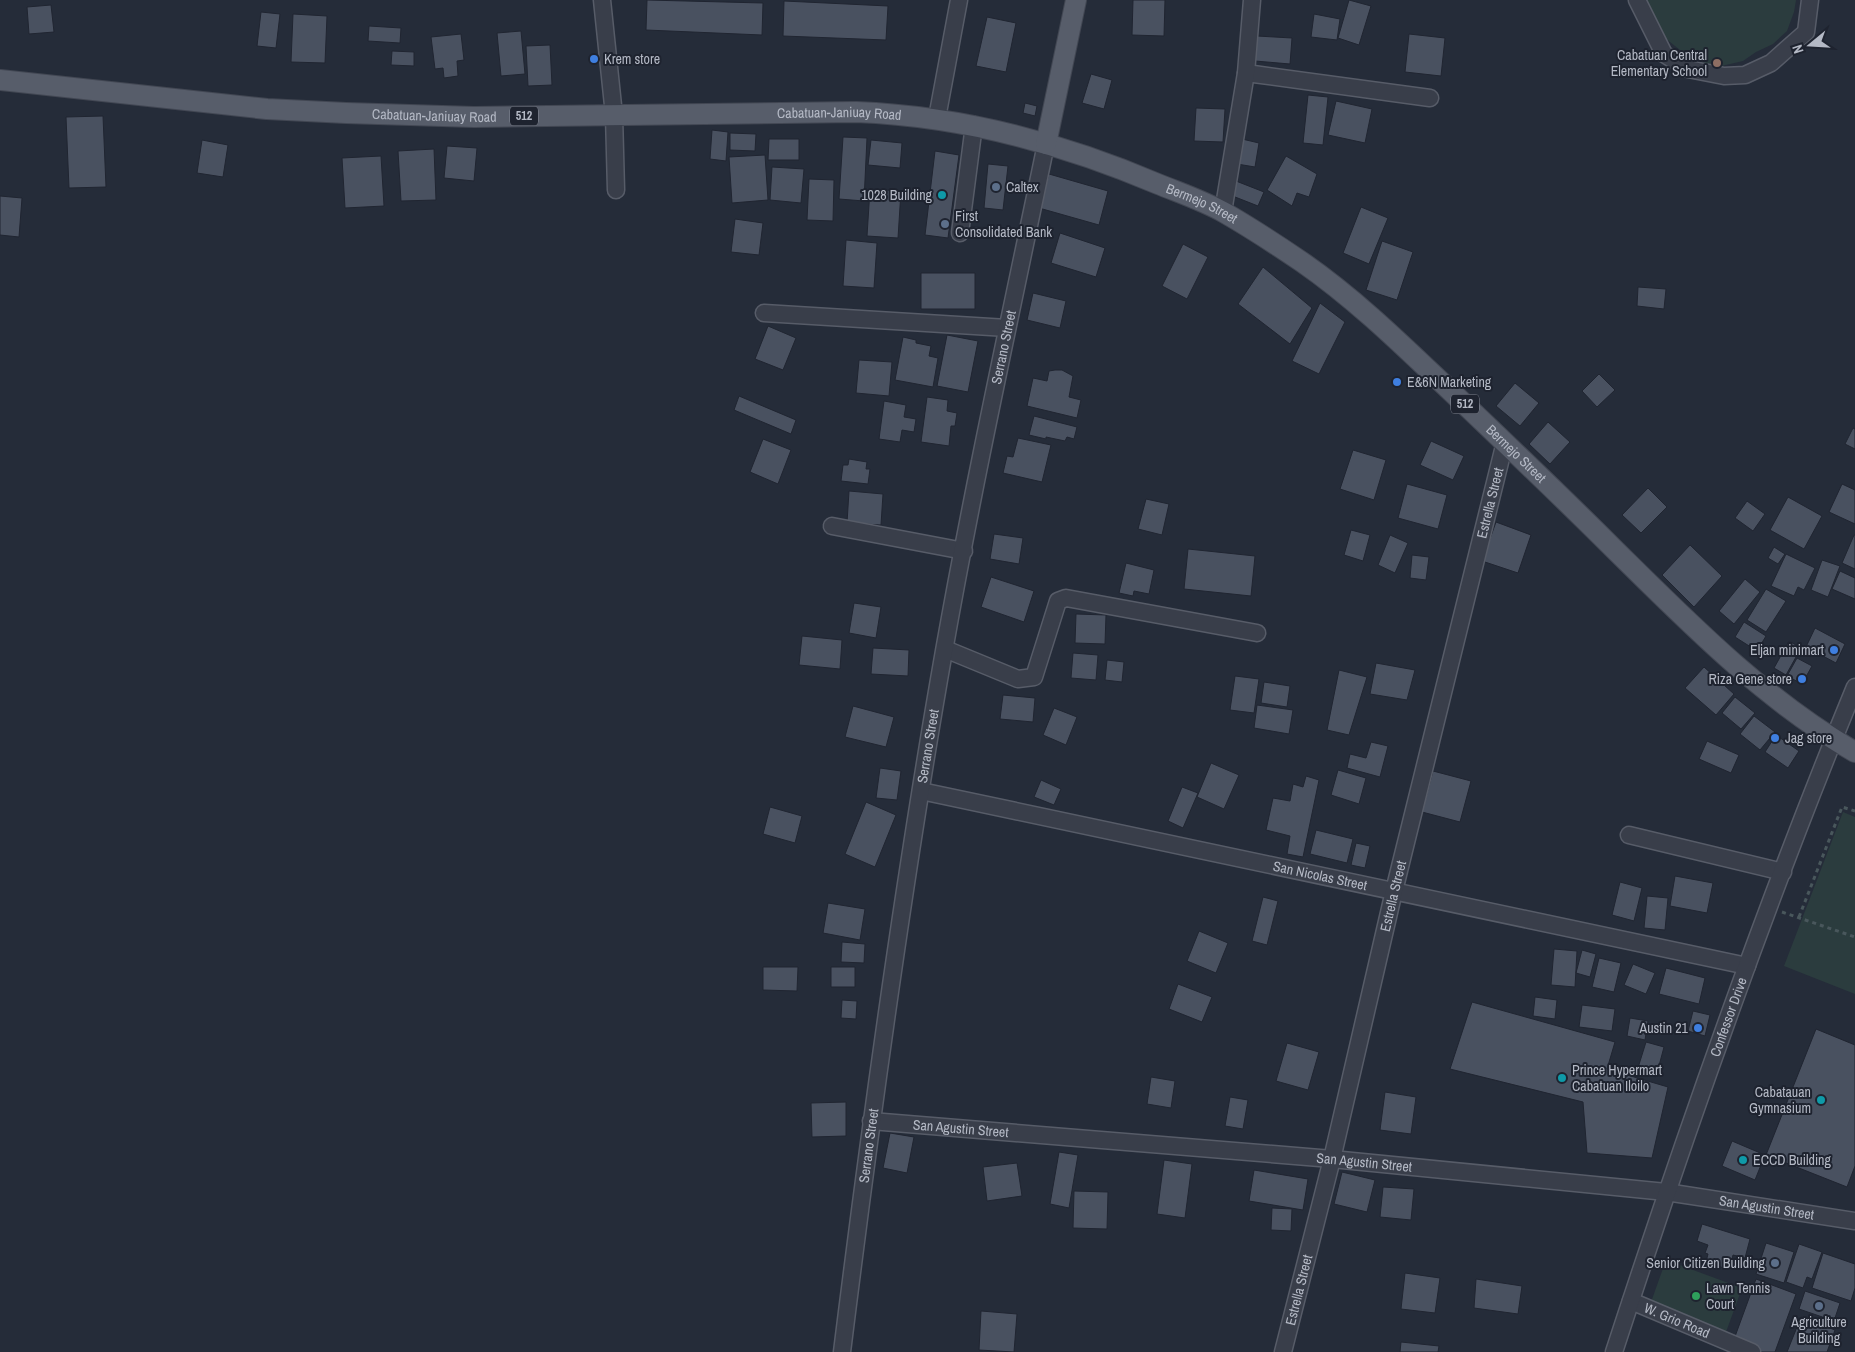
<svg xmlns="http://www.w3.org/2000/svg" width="1855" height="1352" font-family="'Archivo Narrow',sans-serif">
	<rect width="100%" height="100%" fill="#252c39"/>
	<path fill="#2b3c3e" d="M 1641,0 L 1796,0 L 1794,12 L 1787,31 L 1773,44 L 1756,52 L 1743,61 L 1717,67 L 1690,58 L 1665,38 Z
		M 1843,812 L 1855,817 L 1855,994 L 1784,966 Z
		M 1666,1260 L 1742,1288 L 1726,1332 L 1650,1305 Z"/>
	<path fill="#495160" stroke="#202531" d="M 647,0 L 763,3 L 762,35 L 646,30 Z
		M 1133,0 L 1165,0 L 1164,36 L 1132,35 Z
		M 1349,0 L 1371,6 L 1359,45 L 1338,38 Z
		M 784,1 L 888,6 L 886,40 L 783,36 Z
		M 51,5 L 54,32 L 29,34 L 27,7 Z
		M 261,12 L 280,14 L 276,48 L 257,46 Z
		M 293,14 L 327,16 L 325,63 L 291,62 Z
		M 1314,14 L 1340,19 L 1337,40 L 1311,37 Z
		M 987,17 L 1016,23 L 1006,72 L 976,66 Z
		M 369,26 L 401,28 L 400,43 L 368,41 Z
		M 521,31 L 525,74 L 501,76 L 497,33 Z
		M 461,34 L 464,60 L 457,61 L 458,76 L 444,78 L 443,68 L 435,69 L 431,37 Z
		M 1409,34 L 1445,38 L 1441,76 L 1405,72 Z
		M 1257,36 L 1292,38 L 1290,64 L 1255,61 Z
		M 550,45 L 552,85 L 528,86 L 526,46 Z
		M 392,51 L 414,52 L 414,66 L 391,65 Z
		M 1091,74 L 1112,80 L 1104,109 L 1082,103 Z
		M 1308,95 L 1328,97 L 1323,145 L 1303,143 Z
		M 1336,101 L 1372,109 L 1365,143 L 1328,135 Z
		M 1025,103 L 1037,106 L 1035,116 L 1023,113 Z
		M 1196,108 L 1225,109 L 1223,142 L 1194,141 Z
		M 103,116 L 106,187 L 69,188 L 66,117 Z
		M 712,130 L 728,132 L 726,161 L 710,159 Z
		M 730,133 L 756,134 L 755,151 L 730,150 Z
		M 843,137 L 867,138 L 864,201 L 839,199 Z
		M 769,139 L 799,139 L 799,160 L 768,160 Z
		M 1242,139 L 1259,143 L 1255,167 L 1237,164 Z
		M 202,140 L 228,145 L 223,177 L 197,173 Z
		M 871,140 L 902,143 L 900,168 L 868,165 Z
		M 447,146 L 477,148 L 474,181 L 444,178 Z
		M 434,149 L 436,200 L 401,201 L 398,151 Z
		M 935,151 L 959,155 L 948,238 L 925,235 Z
		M 765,155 L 768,200 L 732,203 L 729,157 Z
		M 381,156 L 384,206 L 345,208 L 342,158 Z
		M 1286,156 L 1317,174 L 1309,197 L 1297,193 L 1292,206 L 1267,190 Z
		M 988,164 L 1008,166 L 1003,210 L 984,208 Z
		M 772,167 L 804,169 L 801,203 L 770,200 Z
		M 1049,174 L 1108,191 L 1099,225 L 1039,208 Z
		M 809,179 L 834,180 L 833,221 L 807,220 Z
		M 1236,181 L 1264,192 L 1258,206 L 1230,195 Z
		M 870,189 L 901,191 L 898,238 L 867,236 Z
		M 0,196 L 22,198 L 19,237 L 0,235 Z
		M 1361,207 L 1388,218 L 1369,264 L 1343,253 Z
		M 735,219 L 763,223 L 759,255 L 731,252 Z
		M 971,227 L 1002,228 L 1002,239 L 969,238 Z
		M 1060,233 L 1105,248 L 1096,277 L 1051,263 Z
		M 846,240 L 877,243 L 874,288 L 843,286 Z
		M 1382,241 L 1413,252 L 1397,300 L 1366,290 Z
		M 1183,244 L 1208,257 L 1187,299 L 1162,286 Z
		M 1263,267 L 1312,308 L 1290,344 L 1238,304 Z
		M 921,273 L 975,273 L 975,309 L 921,309 Z
		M 1638,287 L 1666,289 L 1664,309 L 1637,306 Z
		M 1033,293 L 1066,301 L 1060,328 L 1027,320 Z
		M 1320,303 L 1345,322 L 1319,374 L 1292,361 Z
		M 768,326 L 796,338 L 783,370 L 755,359 Z
		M 947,335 L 978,341 L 968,392 L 937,386 Z
		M 903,337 L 916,340 L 916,343 L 931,346 L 929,356 L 938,358 L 933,387 L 895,380 Z
		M 859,360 L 892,362 L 889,396 L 856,393 Z
		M 1055,370 L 1062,370 L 1073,376 L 1069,397 L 1081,400 L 1077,418 L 1027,406 L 1033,378 L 1047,381 L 1049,371 Z
		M 1599,374 L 1615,390 L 1597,407 L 1582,391 Z
		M 1515,383 L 1539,403 L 1520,426 L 1496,406 Z
		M 739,396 L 796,420 L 791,434 L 734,410 Z
		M 927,397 L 948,400 L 947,411 L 957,413 L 955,426 L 951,426 L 949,446 L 921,442 Z
		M 884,401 L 906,405 L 904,417 L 916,419 L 914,432 L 902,430 L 900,442 L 879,439 Z
		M 1034,416 L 1077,427 L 1074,439 L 1067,437 L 1065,441 L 1046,437 L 1046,439 L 1029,435 Z
		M 1548,422 L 1570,442 L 1550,464 L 1529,444 Z
		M 1853,428 L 1855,429 L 1855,449 L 1845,444 Z
		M 1018,438 L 1051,445 L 1042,482 L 1003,473 L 1007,456 L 1013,457 Z
		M 763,439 L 791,450 L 778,484 L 750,472 Z
		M 1431,441 L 1464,456 L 1453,480 L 1420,465 Z
		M 1353,450 L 1386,460 L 1374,500 L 1340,489 Z
		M 849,459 L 867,462 L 866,469 L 870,469 L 868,484 L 841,481 L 843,465 L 848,465 Z
		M 1407,484 L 1447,495 L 1438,529 L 1398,518 Z
		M 1842,484 L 1855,490 L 1855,524 L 1829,512 Z
		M 1648,488 L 1667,507 L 1641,533 L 1622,515 Z
		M 849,491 L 883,494 L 881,525 L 847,523 Z
		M 1788,497 L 1822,516 L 1804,549 L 1770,530 Z
		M 1146,499 L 1169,504 L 1162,535 L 1138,529 Z
		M 1747,501 L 1765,514 L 1753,531 L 1735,518 Z
		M 1496,522 L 1531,535 L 1518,573 L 1482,561 Z
		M 1351,530 L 1370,535 L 1363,561 L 1344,555 Z
		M 994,534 L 1023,538 L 1019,564 L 990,559 Z
		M 1390,535 L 1408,543 L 1395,573 L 1378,565 Z
		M 1854,535 L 1855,535 L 1855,569 L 1842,563 Z
		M 1690,545 L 1722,576 L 1694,607 L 1662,575 Z
		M 1774,547 L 1785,554 L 1778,564 L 1768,558 Z
		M 1188,549 L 1255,556 L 1251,596 L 1184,589 Z
		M 1786,554 L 1815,568 L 1804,590 L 1798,587 L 1794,596 L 1771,586 Z
		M 1412,555 L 1429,557 L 1426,580 L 1410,578 Z
		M 1822,560 L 1840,566 L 1828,597 L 1811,590 Z
		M 1126,563 L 1154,570 L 1149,594 L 1134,591 L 1133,596 L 1119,593 Z
		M 1840,571 L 1855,578 L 1855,599 L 1832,589 Z
		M 991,577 L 1034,591 L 1024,622 L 981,607 Z
		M 1745,579 L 1760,592 L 1734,624 L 1719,611 Z
		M 1766,589 L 1786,601 L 1766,632 L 1747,620 Z
		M 854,603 L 881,607 L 876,638 L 849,633 Z
		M 1076,614 L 1106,615 L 1105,644 L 1075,643 Z
		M 1744,622 L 1766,636 L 1757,651 L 1735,637 Z
		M 1815,628 L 1845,644 L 1836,663 L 1806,647 Z
		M 802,636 L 842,640 L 840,669 L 799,665 Z
		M 1789,641 L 1801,648 L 1786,675 L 1774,668 Z
		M 873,648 L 909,650 L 908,676 L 871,674 Z
		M 1073,653 L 1098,655 L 1096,680 L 1071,678 Z
		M 1797,658 L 1812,666 L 1802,684 L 1787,676 Z
		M 1107,660 L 1124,662 L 1122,682 L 1105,680 Z
		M 1376,663 L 1415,670 L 1407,700 L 1370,694 Z
		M 1704,667 L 1734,694 L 1716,715 L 1685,688 Z
		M 1339,670 L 1367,677 L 1349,735 L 1327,730 Z
		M 1235,676 L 1259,679 L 1254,713 L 1230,710 Z
		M 1264,682 L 1290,686 L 1287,707 L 1261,703 Z
		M 1003,695 L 1035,698 L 1033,722 L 1000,719 Z
		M 1735,697 L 1755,713 L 1741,729 L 1722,713 Z
		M 1257,705 L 1293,710 L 1289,734 L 1254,728 Z
		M 853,706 L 894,717 L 886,747 L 845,737 Z
		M 1054,708 L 1077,717 L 1066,745 L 1043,735 Z
		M 1754,716 L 1775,732 L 1760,750 L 1740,734 Z
		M 1776,735 L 1799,751 L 1788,768 L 1765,752 Z
		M 1707,741 L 1739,755 L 1731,773 L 1699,759 Z
		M 1371,742 L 1388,746 L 1380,777 L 1347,768 L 1350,754 L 1366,758 Z
		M 1211,763 L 1239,775 L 1224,809 L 1197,797 Z
		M 880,768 L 901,771 L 897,800 L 876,798 Z
		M 1338,770 L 1366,778 L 1359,804 L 1331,795 Z
		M 1433,771 L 1471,781 L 1460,822 L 1422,812 Z
		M 1306,776 L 1319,780 L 1303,857 L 1287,854 L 1290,836 L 1266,830 L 1273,798 L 1290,801 L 1293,784 L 1303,787 Z
		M 1041,780 L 1061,789 L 1054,805 L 1034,797 Z
		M 1182,787 L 1198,793 L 1183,828 L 1168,821 Z
		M 866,802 L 896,815 L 875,867 L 845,854 Z
		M 770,807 L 802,816 L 795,843 L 763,834 Z
		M 1316,830 L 1353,839 L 1347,863 L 1310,854 Z
		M 1356,843 L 1370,846 L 1365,868 L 1351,865 Z
		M 1675,876 L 1713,883 L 1707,913 L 1670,906 Z
		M 1620,882 L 1642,888 L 1634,921 L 1612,915 Z
		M 1647,896 L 1668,898 L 1665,930 L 1644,928 Z
		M 1263,897 L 1278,901 L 1267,945 L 1252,941 Z
		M 828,903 L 865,909 L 860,940 L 823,933 Z
		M 1199,931 L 1228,943 L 1216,973 L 1187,961 Z
		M 842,942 L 865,944 L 864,963 L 841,962 Z
		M 1554,949 L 1577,951 L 1575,987 L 1551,985 Z
		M 1582,950 L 1596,954 L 1590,977 L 1576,973 Z
		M 1599,958 L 1621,963 L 1614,992 L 1592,987 Z
		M 1633,964 L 1655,973 L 1646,994 L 1624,985 Z
		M 763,967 L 798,967 L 797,991 L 763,990 Z
		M 831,967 L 855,967 L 855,987 L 831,987 Z
		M 1666,968 L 1705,978 L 1699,1004 L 1659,994 Z
		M 1178,984 L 1212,997 L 1202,1022 L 1169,1009 Z
		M 1535,997 L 1557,1000 L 1555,1019 L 1533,1016 Z
		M 842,1000 L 857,1001 L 856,1019 L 841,1018 Z
		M 1472,1002 L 1615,1042 L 1607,1069 L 1668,1087 L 1652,1158 L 1587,1153 L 1583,1102 L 1450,1069 Z
		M 1582,1005 L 1615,1009 L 1612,1031 L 1579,1027 Z
		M 1693,1011 L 1710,1015 L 1705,1036 L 1688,1031 Z
		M 1630,1018 L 1648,1021 L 1645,1040 L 1627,1036 Z
		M 1816,1029 L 1855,1045 L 1855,1166 L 1847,1187 L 1766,1155 Z
		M 1646,1042 L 1664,1047 L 1656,1077 L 1637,1071 Z
		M 1287,1043 L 1319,1052 L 1308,1090 L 1276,1081 Z
		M 1151,1077 L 1175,1081 L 1171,1108 L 1147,1104 Z
		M 1385,1092 L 1416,1097 L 1411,1134 L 1380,1130 Z
		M 1230,1097 L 1248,1100 L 1243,1129 L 1225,1126 Z
		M 846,1102 L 846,1136 L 812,1137 L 811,1103 Z
		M 890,1133 L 914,1137 L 907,1173 L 883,1168 Z
		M 1732,1141 L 1765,1155 L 1755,1180 L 1722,1166 Z
		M 1059,1152 L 1078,1155 L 1069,1208 L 1050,1204 Z
		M 1164,1160 L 1192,1164 L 1185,1218 L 1157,1214 Z
		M 1017,1163 L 1022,1196 L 987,1201 L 983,1167 Z
		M 1254,1170 L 1308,1179 L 1303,1210 L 1249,1201 Z
		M 1342,1172 L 1375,1180 L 1367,1212 L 1334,1204 Z
		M 1383,1187 L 1414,1189 L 1411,1220 L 1380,1217 Z
		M 1074,1191 L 1108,1192 L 1107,1229 L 1073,1228 Z
		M 1272,1208 L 1292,1209 L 1291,1231 L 1271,1230 Z
		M 1702,1224 L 1750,1239 L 1745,1258 L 1733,1255 L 1731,1263 L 1726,1261 L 1724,1268 L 1706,1262 L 1708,1254 L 1705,1253 L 1708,1245 L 1697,1241 Z
		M 1766,1243 L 1794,1252 L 1784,1283 L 1756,1274 Z
		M 1799,1244 L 1822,1252 L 1812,1279 L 1807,1277 L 1803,1288 L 1786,1282 Z
		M 1823,1253 L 1855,1264 L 1855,1288 L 1851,1301 L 1812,1288 Z
		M 1405,1273 L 1440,1278 L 1435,1313 L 1401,1309 Z
		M 1476,1279 L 1522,1286 L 1518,1314 L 1474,1308 Z
		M 1756,1279 L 1796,1294 L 1775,1352 L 1759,1352 L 1733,1342 Z
		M 1805,1291 L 1840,1303 L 1834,1321 L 1799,1309 Z
		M 981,1311 L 1017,1314 L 1014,1352 L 979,1350 Z
		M 1801,1317 L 1835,1330 L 1827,1352 L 1787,1352 Z
		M 1401,1342 L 1439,1346 L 1438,1352 L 1400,1352 Z"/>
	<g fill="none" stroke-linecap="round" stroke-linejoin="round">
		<g stroke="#575c68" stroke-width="19">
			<g id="minor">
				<path d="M 602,0 L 614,115 L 616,190"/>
				<path d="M 1637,0 L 1664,54 L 1688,69 L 1724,76 L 1745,75 L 1771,63 L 1806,32 L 1810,0"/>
				<path d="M 1246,73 L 1430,98"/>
				<path d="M 937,118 L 959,0"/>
				<path d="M 1223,212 L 1246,73 L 1252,0"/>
				<path d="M 960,233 L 974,125"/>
				<path d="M 764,313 L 1007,328"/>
				<path d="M 832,526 L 964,551"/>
				<path d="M 945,649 L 1018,679 L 1034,677 L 1058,601 L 1066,598 L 1257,633"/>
				<path id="s1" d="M 921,791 L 1747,966"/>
				<path d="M 1629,835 L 1783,872"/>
				<path id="s2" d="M 871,1121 L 1332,1159 L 1666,1192 L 1855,1221"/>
				<path id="s3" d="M 1631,1301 L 1752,1352"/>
				<path id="s4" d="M 842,1352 C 871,1118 903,884 944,651 C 974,481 1011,313 1046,144"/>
				<path id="s5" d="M 1283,1352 L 1332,1159 L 1394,891 L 1505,442"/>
				<path id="s6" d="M 1614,1352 C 1687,1128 1765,905 1855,687"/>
			</g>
		</g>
		<g stroke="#424753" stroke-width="22">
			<g id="major">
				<path id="s7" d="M 0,80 L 267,109 L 346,113 L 474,117 L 856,112 C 960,116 1062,143 1158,184 C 1180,193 1204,201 1225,213 C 1251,228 1277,245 1302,262 C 1351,296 1394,337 1437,378 C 1496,434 1555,490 1613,548 C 1688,622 1763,699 1855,752"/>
				<path d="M 1046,144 L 1076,0"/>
			</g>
		</g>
		<path stroke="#49575c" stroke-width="3" stroke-dasharray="4 4" stroke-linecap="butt" d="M 1782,912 L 1855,937
			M 1799,917 L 1842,807 L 1855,811"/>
		<use href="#minor" stroke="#393e4a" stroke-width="16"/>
		<use href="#major" stroke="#575d6a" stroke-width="20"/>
	</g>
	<g fill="#3f7fe0" stroke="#1e232f" stroke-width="2">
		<circle cx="594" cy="59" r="5"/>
		<circle cx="1397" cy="382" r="5"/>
		<circle cx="1834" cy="650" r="5"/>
		<circle cx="1802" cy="679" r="5"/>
		<circle cx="1775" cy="738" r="5"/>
		<circle cx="1698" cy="1028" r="5"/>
	</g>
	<circle fill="#8d6e63" stroke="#1e232f" stroke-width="2" cx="1717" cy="63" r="5"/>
	<g fill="#5c6f8a" stroke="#1e232f" stroke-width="2">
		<circle cx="996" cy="187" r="5"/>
		<circle cx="945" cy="224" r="5"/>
		<circle cx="1775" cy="1263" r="5"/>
		<circle cx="1819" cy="1306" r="5"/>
	</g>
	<g fill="#0f9aa8" stroke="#1e232f" stroke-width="2">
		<circle cx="942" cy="195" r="5"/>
		<circle cx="1562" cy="1078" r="5"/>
		<circle cx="1821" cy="1100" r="5"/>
		<circle cx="1743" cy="1160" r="5"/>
	</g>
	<circle fill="#2e9e5b" stroke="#1e232f" stroke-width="2" cx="1696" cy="1296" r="5"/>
	<g text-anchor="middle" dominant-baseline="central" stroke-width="4" stroke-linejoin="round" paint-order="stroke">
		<g fill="#1e232f" stroke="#878c98" stroke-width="1">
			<rect x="510" y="106.5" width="28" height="19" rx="4"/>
			<rect x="1451" y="394.5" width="28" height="19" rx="4"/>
		</g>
		<g font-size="12" font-weight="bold" fill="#b4b9c5">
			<text x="524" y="116">512</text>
			<text x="1465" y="404">512</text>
		</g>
		<g font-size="14" fill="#b4b9c5" stroke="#1e232f" text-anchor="start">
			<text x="1707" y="55" text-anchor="end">Cabatuan Central<tspan x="1707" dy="16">Elementary School</tspan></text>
			<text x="604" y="59">Krem store</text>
			<text x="1006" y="187">Caltex</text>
			<text x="932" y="195" text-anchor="end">1028 Building</text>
			<text x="955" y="216">First<tspan x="955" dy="16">Consolidated Bank</tspan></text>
			<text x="1407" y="382">E&amp;6N Marketing</text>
			<text x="1824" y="650" text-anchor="end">Eljan minimart</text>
			<text x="1792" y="679" text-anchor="end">Riza Gene store</text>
			<text x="1785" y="738">Jag store</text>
			<text x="1688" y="1028" text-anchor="end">Austin 21</text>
			<text x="1572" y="1070">Prince Hypermart<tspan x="1572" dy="16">Cabatuan Iloilo</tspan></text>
			<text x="1811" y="1092" text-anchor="end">Cabatauan<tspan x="1811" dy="16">Gymnasium</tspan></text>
			<text x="1753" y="1160">ECCD Building</text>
			<text x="1765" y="1263" text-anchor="end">Senior Citizen Building</text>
			<text x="1706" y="1288">Lawn Tennis<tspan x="1706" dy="16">Court</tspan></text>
			<text x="1819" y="1322" text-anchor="middle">Agriculture<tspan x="1819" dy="16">Building</tspan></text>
		</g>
		<g font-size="14" fill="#b4b9c5" stroke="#1e232f">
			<text stroke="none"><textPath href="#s7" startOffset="841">Cabatuan-Janiuay Road</textPath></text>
			<text stroke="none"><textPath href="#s7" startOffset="436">Cabatuan-Janiuay Road</textPath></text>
			<text stroke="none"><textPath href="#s7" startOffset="1218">Bermejo Street</textPath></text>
			<text stroke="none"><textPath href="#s4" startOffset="1018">Serrano Street</textPath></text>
			<text stroke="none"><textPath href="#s7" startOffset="1622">Bermejo Street</textPath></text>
			<text stroke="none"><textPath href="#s5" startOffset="874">Estrella Street</textPath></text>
			<text stroke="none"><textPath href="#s4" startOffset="612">Serrano Street</textPath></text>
			<text stroke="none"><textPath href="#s1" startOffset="408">San Nicolas Street</textPath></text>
			<text stroke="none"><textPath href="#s5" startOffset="469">Estrella Street</textPath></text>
			<text stroke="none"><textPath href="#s6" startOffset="354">Confessor Drive</textPath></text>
			<text stroke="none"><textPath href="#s2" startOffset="90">San Agustin Street</textPath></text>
			<text stroke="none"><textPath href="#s4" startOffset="208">Serrano Street</textPath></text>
			<text stroke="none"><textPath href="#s2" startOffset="495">San Agustin Street</textPath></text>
			<text stroke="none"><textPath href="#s2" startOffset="900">San Agustin Street</textPath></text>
			<text stroke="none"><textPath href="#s5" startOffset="64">Estrella Street</textPath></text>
			<text stroke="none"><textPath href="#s3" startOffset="50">W. Grio Road</textPath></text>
		</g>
	</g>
	<g transform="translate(1810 45) rotate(252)" stroke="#1e232f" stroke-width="4" paint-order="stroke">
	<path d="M0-4L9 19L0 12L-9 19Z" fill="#b4b9c5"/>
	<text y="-8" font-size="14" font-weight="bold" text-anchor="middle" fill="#b4b9c5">N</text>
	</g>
</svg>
